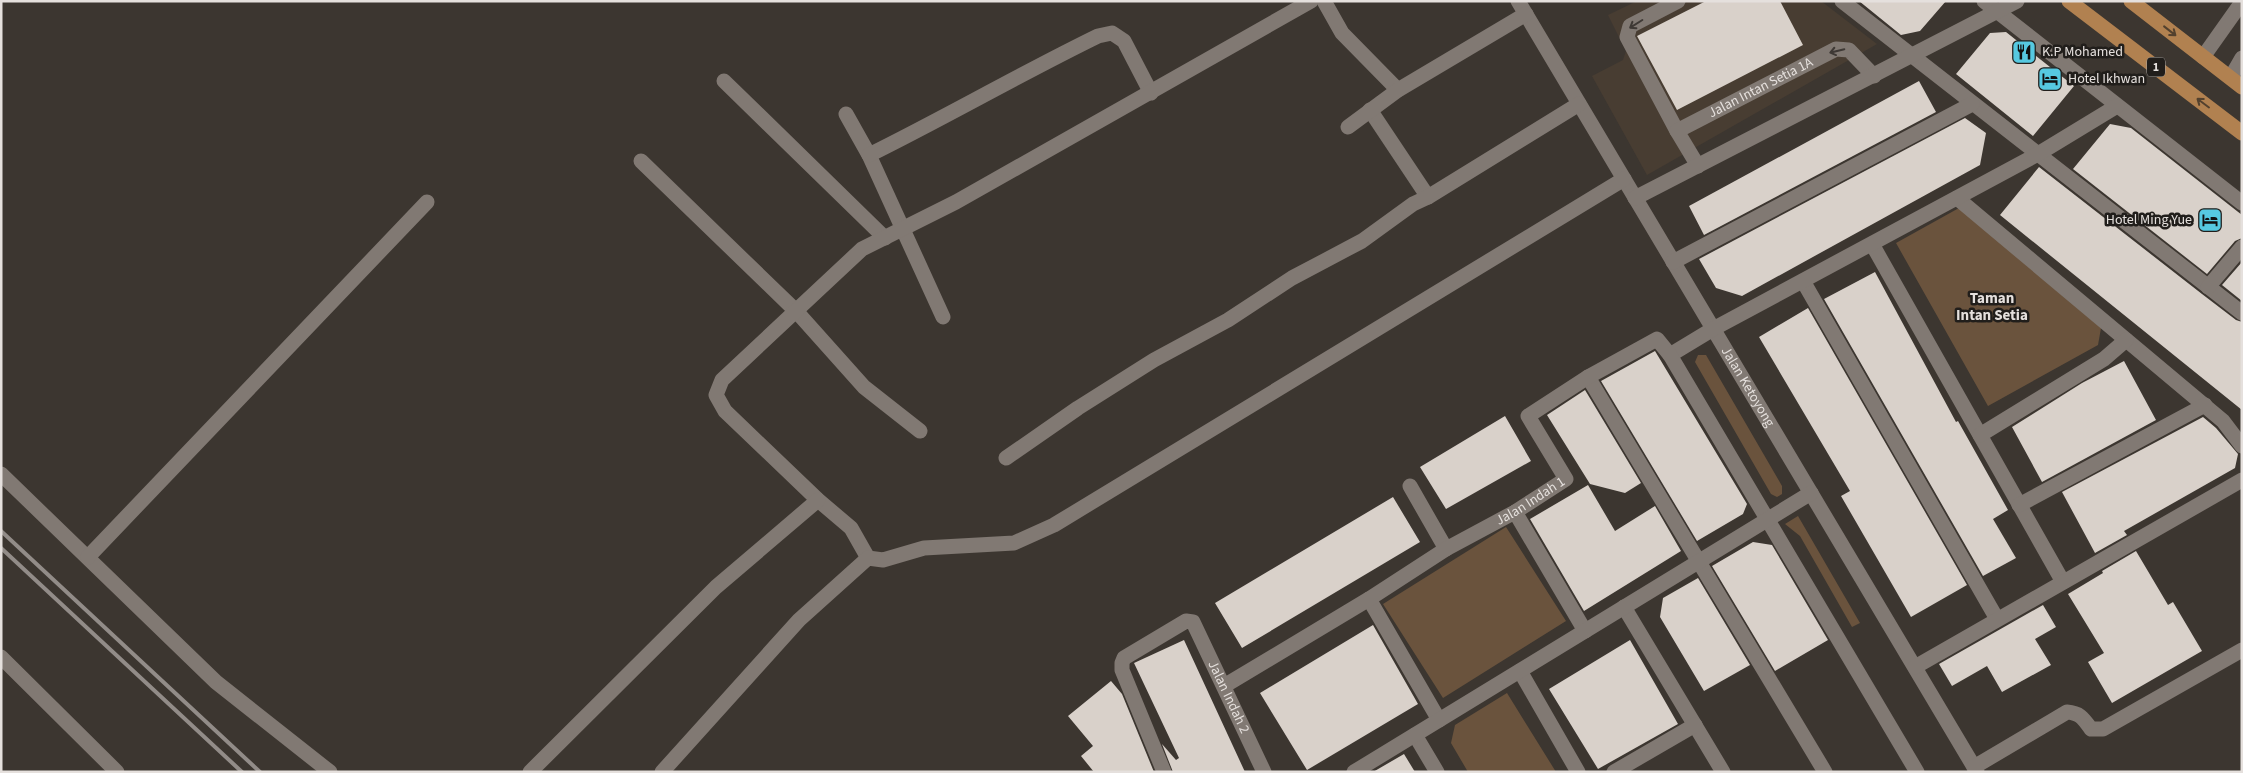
<svg xmlns="http://www.w3.org/2000/svg" width="2243" height="773" font-family="'Source Sans 3',sans-serif">
	<rect width="100%" height="100%" fill="#3c3630"/>
	<path fill="#483d32" d="M 1637,1 L 1821,1 L 1877,44 L 1647,175 L 1592,76 L 1623,60 L 1626,51 L 1608,15 Z"/>
	<path fill="#6a533d" d="M 1959,208 L 2101,328 L 2098,345 L 1988,406 L 1896,243 Z
		M 1698,355 L 1706,355 L 1782,486 L 1782,494 L 1777,497 L 1771,494 L 1695,362 Z
		M 1798,516 L 1860,623 L 1852,627 L 1800,536 L 1785,524 Z
		M 1506,527 L 1566,621 L 1443,698 L 1383,604 Z
		M 1507,693 L 1556,772 L 1468,772 L 1451,743 L 1455,725 Z"/>
	<path fill="#d9d1ca" d="M 1706,1 L 1780,1 L 1803,45 L 1677,110 L 1637,36 Z
		M 1859,1 L 1946,1 L 1920,31 L 1901,35 Z
		M 2006,32 L 2074,86 L 2033,136 L 1956,74 L 1990,33 Z
		M 1919,81 L 1936,112 L 1704,235 L 1689,206 Z
		M 1965,118 L 1986,133 L 1980,165 L 1742,296 L 1716,288 L 1699,259 Z
		M 2110,124 L 2131,128 L 2242,215 L 2242,238 L 2235,241 L 2207,274 L 2073,169 Z
		M 2039,167 L 2202,294 L 2236,320 L 2242,322 L 2242,410 L 2000,215 Z
		M 2242,262 L 2242,301 L 2222,285 Z
		M 1875,272 L 1956,422 L 1958,421 L 2008,510 L 1993,519 L 2016,558 L 1983,576 L 1824,299 Z
		M 1808,308 L 1967,585 L 1911,617 L 1841,496 L 1850,491 L 1759,337 Z
		M 1655,351 L 1747,504 L 1743,514 L 1697,541 L 1601,381 Z
		M 2124,361 L 2156,420 L 2042,482 L 2012,427 L 2082,383 Z
		M 1585,390 L 1641,483 L 1625,493 L 1590,484 L 1547,415 Z
		M 1505,416 L 1531,461 L 1446,509 L 1420,467 Z
		M 2203,417 L 2216,428 L 2238,454 L 2235,468 L 2124,531 L 2127,535 L 2095,553 L 2062,492 Z
		M 1588,485 L 1615,531 L 1655,506 L 1681,551 L 1584,611 L 1530,519 Z
		M 1393,497 L 1420,542 L 1242,648 L 1215,603 Z
		M 1753,542 L 1772,545 L 1828,640 L 1775,671 L 1712,566 Z
		M 2136,551 L 2168,605 L 2173,602 L 2202,651 L 2112,703 L 2088,662 L 2104,653 L 2068,594 L 2103,573 L 2102,571 Z
		M 1698,578 L 1750,665 L 1704,691 L 1660,617 L 1663,598 Z
		M 2043,605 L 2056,627 L 2035,639 L 2051,665 L 2002,692 L 1987,666 L 1952,686 L 1939,664 Z
		M 1373,625 L 1418,704 L 1307,770 L 1260,693 Z
		M 1184,640 L 1245,772 L 1173,772 L 1162,744 L 1176,760 L 1179,758 L 1134,663 Z
		M 1630,640 L 1678,724 L 1598,769 L 1549,689 Z
		M 1111,681 L 1122,694 L 1154,772 L 1094,772 L 1081,756 L 1093,746 L 1068,716 Z
		M 1404,754 L 1415,772 L 1373,772 Z"/>
	<g fill="none" stroke-linecap="round" stroke-linejoin="round">
		<g stroke="#817973" stroke-width="15">
			<path d="M 1324,1 L 1342,33 L 1398,90"/>
			<path id="s1" d="M 1518,1 L 1977,772"/>
			<path d="M 1842,1 L 2242,313"/>
			<path d="M 1984,1 L 2242,203"/>
			<path d="M 2203,57 L 2242,2 L 2240,1"/>
			<path d="M 2231,77 L 2242,58"/>
			<path d="M 724,81 L 885,238"/>
			<path d="M 1370,110 L 1428,197"/>
			<path d="M 846,114 L 869,155 L 943,317"/>
			<path d="M 1348,127 L 1398,90 L 1526,14"/>
			<path d="M 1677,131 L 1627,37 L 1630,26 L 1678,1"/>
			<path d="M 869,155 C 946,117 1020,74 1098,36 L 1112,33 L 1124,41 L 1151,93"/>
			<path d="M 641,161 L 797,312 L 864,387 L 920,431"/>
			<path id="s2" d="M 1698,166 L 1677,131 L 1836,49 L 1849,50 L 1874,76"/>
			<path d="M 1635,198 L 2017,1"/>
			<path d="M 1957,198 L 2223,421 L 2242,446"/>
			<path d="M 1872,244 L 2063,582"/>
			<path d="M 1673,262 L 1972,104"/>
			<path d="M 1803,281 L 1997,619"/>
			<path d="M 2208,287 L 2242,247"/>
			<path d="M 1670,355 L 1713,329 L 2038,154 L 2117,106"/>
			<path d="M 1588,377 L 1825,772"/>
			<path d="M 1980,435 L 2104,359 L 2126,340"/>
			<path d="M 1006,458 L 1078,408 L 1154,360 L 1228,320 L 1292,278 L 1362,241 L 1413,204 L 1428,197 L 1579,104"/>
			<path d="M 1,474 L 216,682 L 330,772"/>
			<path d="M 1410,486 L 1446,549"/>
			<path d="M 2019,505 L 2205,405"/>
			<path d="M 1515,512 L 1585,631"/>
			<path d="M 88,557 L 427,202"/>
			<path d="M 868,558 L 851,528 L 818,500 L 725,411 L 716,395 L 722,380 L 862,249 L 956,202 L 1311,1"/>
			<path d="M 1369,599 L 1439,720"/>
			<path d="M 1624,607 L 1723,772"/>
			<path d="M 1,657 L 117,772"/>
			<path d="M 1915,667 L 2242,480"/>
			<path d="M 1520,671 L 1578,772"/>
			<path id="s3" d="M 1224,686 L 1369,599 L 1446,549 L 1515,512 L 1566,479 L 1528,416 L 1588,377 L 1657,339 L 1670,355 L 1917,772"/>
			<path d="M 1415,735 L 1437,772"/>
			<path d="M 1974,767 L 2067,712 C 2080,713 2083,718 2091,729 L 2103,729 L 2242,650"/>
			<path d="M 530,772 L 716,587 L 818,500"/>
			<path d="M 662,772 L 799,620 L 868,558 L 883,560 L 924,548 L 1014,543 L 1054,525 L 1624,179"/>
			<path id="s4" d="M 1164,772 L 1122,670 L 1122,663 L 1124,658 L 1186,621 L 1193,622 L 1264,772"/>
			<path d="M 1354,772 L 1811,493"/>
			<path d="M 1614,772 L 1695,725"/>
		</g>
		<path stroke="#b18150" stroke-width="15" d="M 2069,1 L 2242,133
			M 2131,1 L 2242,87"/>
		<path stroke="#928c88" stroke-width="4" d="M 1,531 L 260,772
			M 1,548 L 242,772"/>
	</g>
	<defs><path id="oneway-shaft" d="M-6 0H5M1.5-3L5.5 0L1.5 3" fill="none" stroke-width="1.6" stroke-linecap="round" stroke-linejoin="round" transform="scale(1.25)"/></defs>
	<g stroke="#3e3935">
		<use href="#oneway-shaft" transform="translate(1636 24) rotate(148)"/>
		<use href="#oneway-shaft" transform="translate(1837 51) rotate(167)"/>
	</g>
	<g stroke="#53412e">
		<use href="#oneway-shaft" transform="translate(2170 31) rotate(38)"/>
		<use href="#oneway-shaft" transform="translate(2203 103) rotate(-143)"/>
	</g>
	<defs>
		<g id="restaurant-square" transform="scale(1.25)"><rect x="-9" y="-9" width="18" height="18" rx="4" fill="#56c9e1" stroke="#211e1b"/><path d="M-5-6h1v4h1v-4h1v4h1v-4h1v5L-1.5 .5V6h-2V.5L-5-1ZM5-6V6H3V1.5H1.5Q1.5-4 5-6Z" fill="#111"/></g>
		<g id="hotel-square" transform="scale(1.25)"><rect x="-9" y="-9" width="18" height="18" rx="4" fill="#56c9e1" stroke="#211e1b"/><path d="M-6-4.5h1.5V1H6V5H4.5V3h-9V5H-6ZM-4 0a1.8 1.8 0 1 1 3.6 0ZM.5 0V-2.5h3Q6-2.5 6 0Z" fill="#111"/></g>
	</defs>
	<g fill-rule="evenodd">
		<use href="#restaurant-square" x="2024" y="52"/>
		<use href="#hotel-square" x="2050" y="79"/>
		<use href="#hotel-square" x="2210" y="220"/>
	</g>
	<g text-anchor="middle" dominant-baseline="central" stroke-width="5" stroke-linejoin="round" paint-order="stroke">
		<rect fill="#211e1b" stroke="#aaa6a3" stroke-width="1" x="2147" y="57.5" width="18" height="19" rx="4"/>
		<g font-size="12" font-weight="bold" fill="#e5e0dd">
			<text x="2156" y="67">1</text>
		</g>
		<g font-size="14" fill="#e5e0dd" stroke="#211e1b" text-anchor="start">
			<text x="2042" y="52">K.P Mohamed</text>
			<text x="2068" y="79">Hotel Ikhwan</text>
			<text x="2192" y="220" text-anchor="end">Hotel Ming Yue</text>
		</g>
		<g font-size="14" fill="#e5e0dd" stroke="#211e1b">
			<text stroke="none"><textPath href="#s2" startOffset="135">Jalan Intan Setia 1A</textPath></text>
			<text stroke="none"><textPath href="#s1" startOffset="449">Jalan Ketoyong</textPath></text>
			<text stroke="none"><textPath href="#s3" startOffset="358">Jalan Indah 1</textPath></text>
			<text stroke="none"><textPath href="#s4" startOffset="285">Jalan Indah 2</textPath></text>
		</g>
		<g font-size="15" font-weight="bold" fill="#e5e0dd" stroke="#211e1b">
			<text x="1992" y="298">Taman<tspan x="1992" dy="17">Intan Setia</tspan></text>
		</g>
	</g>
	<rect width="2243" height="773" fill="none" stroke="#e5e0dd" stroke-width="5"/>
</svg>
